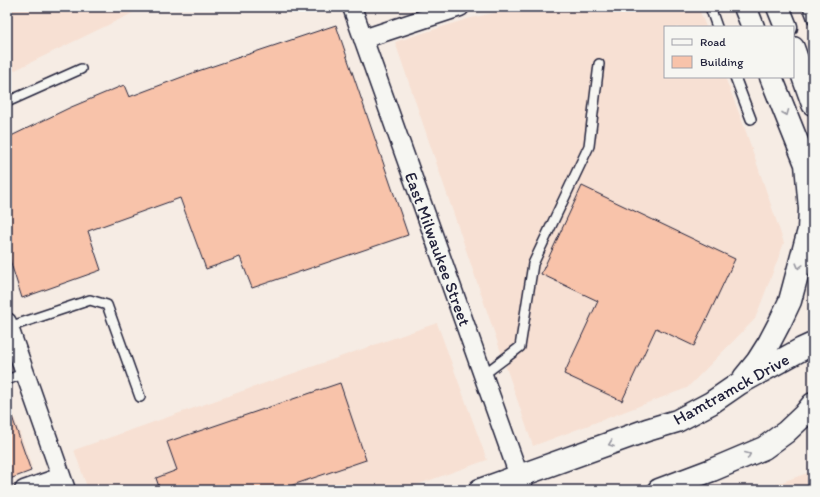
<svg xmlns="http://www.w3.org/2000/svg" width="820" height="497" font-family="Itim,sans-serif">
	<rect width="100%" height="100%" fill="#f6ece4"/>
	<filter id="ink" filterUnits="userSpaceOnUse"><feTurbulence type="fractalNoise" baseFrequency=".025" numOctaves="2"/><feDisplacementMap in="SourceGraphic" scale="8" xChannelSelector="R" yChannelSelector="G"/><feConvolveMatrix kernelMatrix="1 2 1 2 8 2 1 2 1" color-interpolation-filters="sRGB"/></filter>
	<g filter="url(#ink)">
		<path fill="#f7e0d3" d="M 7,7 L 145,7 L 7,74 Z
			M 520,7 L 698,7 L 706,27 L 665,27 L 665,77 L 725,77 L 744,126 L 784,243 L 755,319 L 687,388 L 533,446 L 395,42 L 467,19 Z
			M 437,323 L 487,460 L 402,490 L 88,490 L 74,450 Z
			M 7,396 L 32,467 L 7,475 Z
			M 813,471 L 813,490 L 760,490 Z"/>
		<path fill="#f8c3aa" stroke="#22223b" d="M 336,25 L 408,235 L 252,288 L 240,257 L 206,269 L 180,198 L 88,231 L 101,270 L 22,298 L 7,251 L 7,138 L 69,108 L 124,85 L 129,97 L 198,71 Z
			M 582,186 L 735,259 L 694,346 L 656,328 L 622,401 L 564,374 L 598,301 L 541,274 Z
			M 340,383 L 366,460 L 278,490 L 160,490 L 156,478 L 177,470 L 167,442 Z
			M 9,408 L 31,471 L 7,480 L 7,409 Z"/>
		<g fill="none" stroke-linecap="round" stroke-linejoin="round">
			<g stroke="#22223b" stroke-width="12">
				<path id="lane" d="M 710,7 L 717,27
					M 808,7 L 813,20
					M 735,77 L 751,119
					M 7,102 L 81,69
					M 9,327 L 90,300 L 107,305 L 140,397
					M 483,375 L 520,347 L 533,264 L 589,146 L 599,64
					M 7,380 L 25,373"/>
			</g>
			<g stroke="#22223b" stroke-width="21">
				<path id="street" d="M 352,7 L 524,490
					M 363,39 L 460,7
					M 7,322 L 66,490
					M 24,490 L 61,477"/>
			</g>
			<g stroke="#22223b" stroke-width="25">
				<path id="secondary" d="M 745,7 L 753,27
					M 778,7 L 786,27
					M 793,48 L 813,104
					M 744,378 L 757,362 L 769,343 L 780,322 L 790,301 L 809,230 L 810,209 L 806,164 L 771,77
					M 480,490 L 647,430 L 677,421 L 711,403 L 740,383 L 802,349 L 813,344
					M 659,490 L 712,470 L 764,448 L 786,432 L 804,415 L 813,404"/>
			</g>
			<use href="#lane" stroke="#f6f6f2" stroke-width="9"/>
			<use href="#street" stroke="#f6f6f2" stroke-width="18"/>
			<use href="#secondary" stroke="#f6f6f2" stroke-width="22"/>
		</g>
		<defs><path id="oneway-chevron" d="M-2-3.5L2.5 0L-2 3.5" fill="none" stroke-width="1.6" stroke-linecap="round" stroke-linejoin="round"/></defs>
		<g stroke="#9797a0">
			<use href="#oneway-chevron" transform="translate(786 113) rotate(68)"/>
			<use href="#oneway-chevron" transform="translate(799 266) rotate(105)"/>
			<use href="#oneway-chevron" transform="translate(611 444) rotate(160)"/>
			<use href="#oneway-chevron" transform="translate(748 455) rotate(-23)"/>
		</g>
	</g>
	<g text-anchor="middle" dominant-baseline="central" stroke-width="3" stroke-linejoin="round" paint-order="stroke">
		<g font-size="17" fill="#22223b" stroke="#f6f6f2">
			<text transform="translate(438 249) rotate(70)">East Milwaukee Street</text>
			<text transform="translate(731 389) rotate(-29)">Hamtramck Drive</text>
		</g>
	</g>
	<rect width="820" height="497" fill="none" stroke="#f6f6f2" stroke-width="24"/>
	<rect x="12" y="12" width="796" height="473" fill="none" stroke="#22223b" stroke-width="1.5" filter="url(#ink)"/>
	<rect x="664" y="26" width="130" height="52" fill="#f6f6f2" stroke="#a1a1a9"/>
	<rect x="672" y="39" width="20" height="6" fill="#f6f6f2" stroke="#a1a1a9"/>
	<text x="700" y="46" font-size="12" fill="#22223b">Road</text>
	<rect x="672" y="56" width="20" height="12" fill="#f8c3aa" stroke="#a1a1a9"/>
	<text x="700" y="66" font-size="12" fill="#22223b">Building</text>
</svg>
